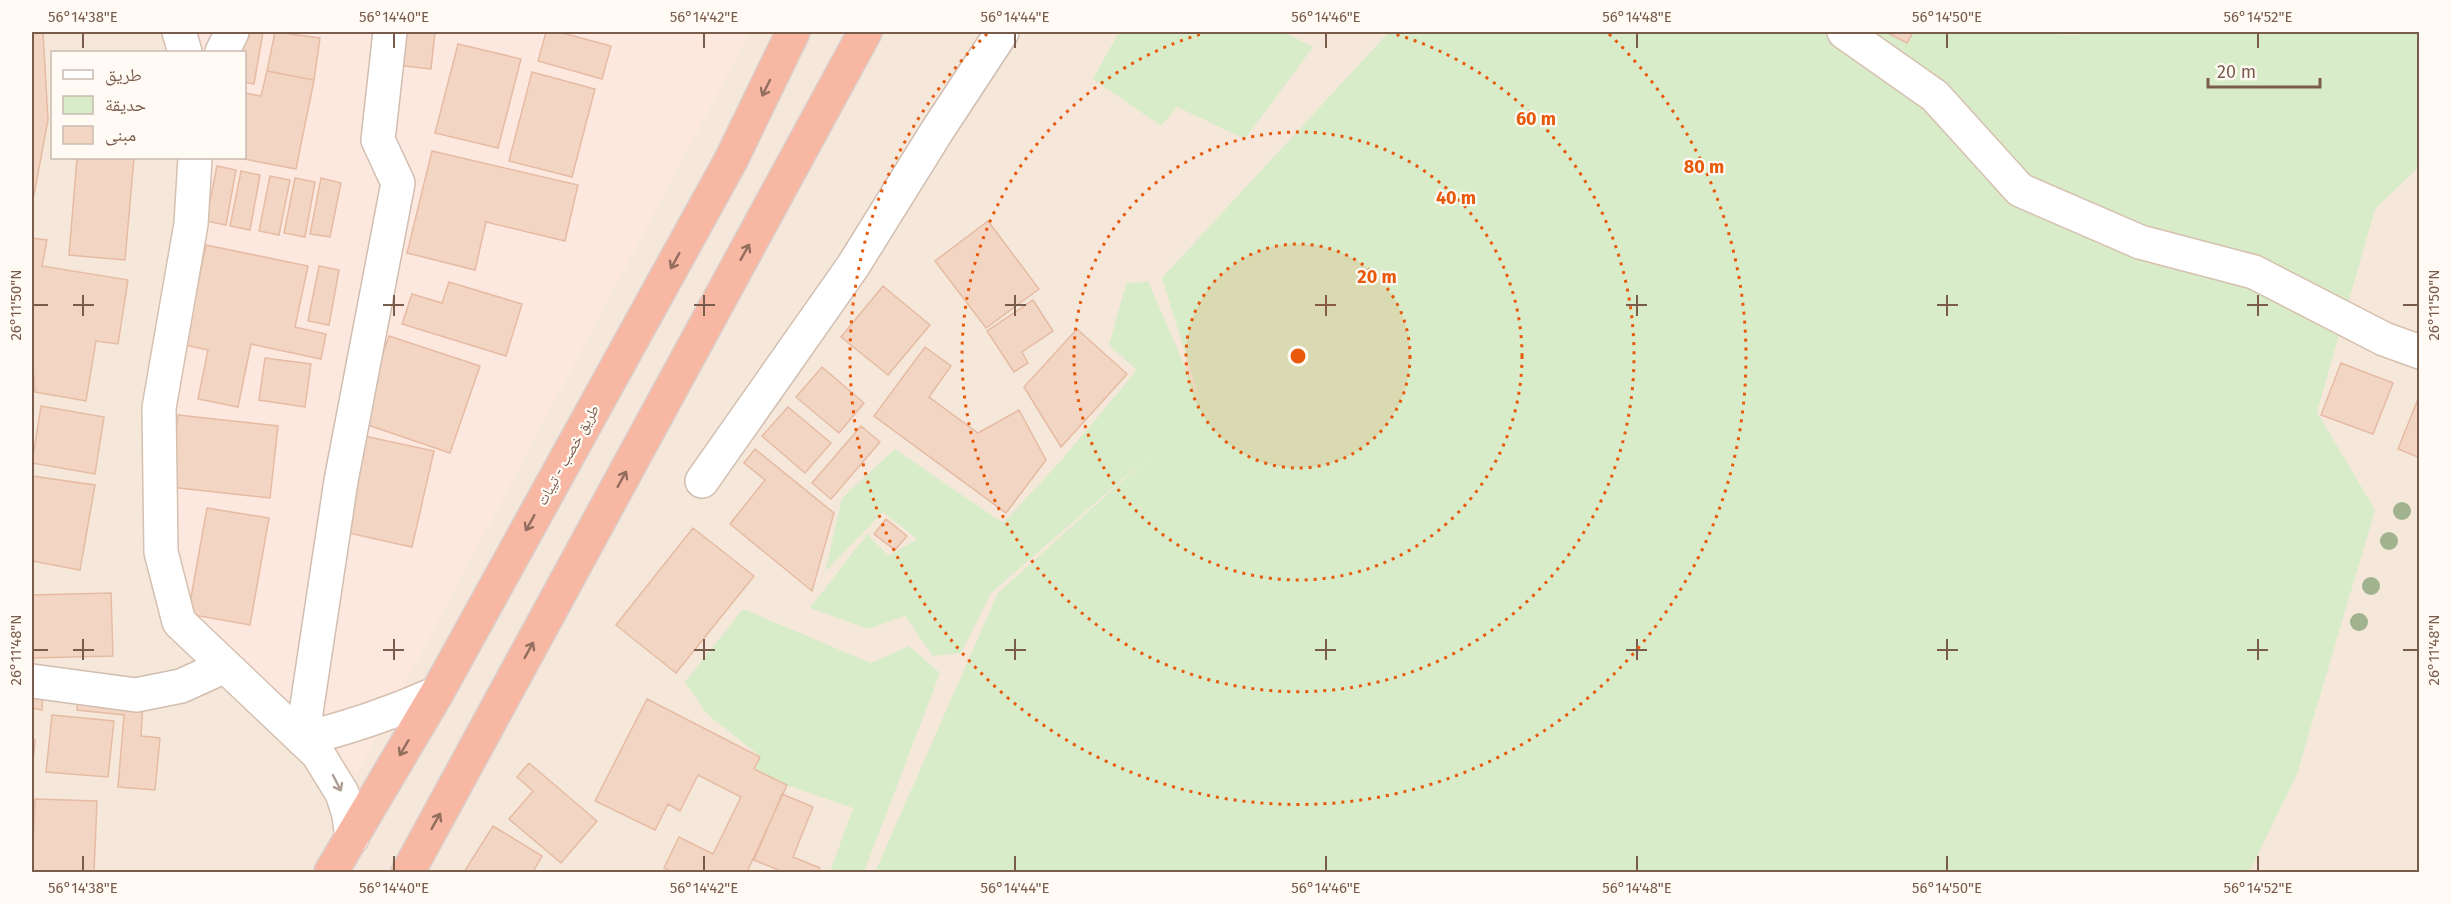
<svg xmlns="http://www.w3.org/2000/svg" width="2451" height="904" font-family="'Fira Sans','Noto Naskh Arabic',sans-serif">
	<rect width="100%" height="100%" fill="#fdf6ec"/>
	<path fill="#f5e8da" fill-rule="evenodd" d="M 32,32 L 2419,32 L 2419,872 L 32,872 ZM 52,52 L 244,52 L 244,158 L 52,158 Z"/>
	<path fill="#fde8e0" d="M 183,32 L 750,32 L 351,785 L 183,621 L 163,414 L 197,158 L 244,158 L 244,52 L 188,52 Z"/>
	<path fill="#d8ecc9" d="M 1119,32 L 1284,32 L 1313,47 L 1245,139 L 1177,107 L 1161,126 L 1093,79 Z
		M 1389,32 L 2014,32 L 2076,35 L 2078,32 L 2419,32 L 2419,167 L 2375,209 L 2317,412 L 2375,510 L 2296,777 L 2249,872 L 875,872 L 998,593 L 1161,446 L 991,593 L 961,653 L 933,656 L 905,616 L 868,629 L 810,608 L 867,534 L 889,556 L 917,539 L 883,512 L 825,572 L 842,498 L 895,449 L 1003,523 L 1058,464 L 1137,370 L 1109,345 L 1126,284 L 1148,281 L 1200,401 L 1162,278 Z
		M 743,609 L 871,663 L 909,646 L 940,673 L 864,872 L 830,872 L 853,808 L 754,774 L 760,756 L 707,714 L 685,682 Z"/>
	<path fill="#f3d5c3" stroke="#e6bba3" stroke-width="1.5" d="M 32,32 L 43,32 L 48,120 L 34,195 L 32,195 Z
		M 243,32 L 263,32 L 254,84 L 244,82 L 244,52 L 239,52 Z
		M 275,32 L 320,38 L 314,80 L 267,71 Z
		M 399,32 L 435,32 L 431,69 L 395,65 Z
		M 546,32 L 559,32 L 611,46 L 602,79 L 538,61 Z
		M 1886,32 L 1913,32 L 1907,43 Z
		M 458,44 L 521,59 L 498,148 L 435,133 Z
		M 267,71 L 314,80 L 296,169 L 239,158 L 244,158 L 244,93 L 261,96 Z
		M 532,72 L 595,89 L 572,177 L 509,161 Z
		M 432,151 L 578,185 L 565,241 L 486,222 L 475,270 L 407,253 Z
		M 77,158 L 134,158 L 125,260 L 69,255 Z
		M 217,166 L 236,170 L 226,225 L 206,221 Z
		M 241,171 L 260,175 L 250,230 L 230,226 Z
		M 270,176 L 290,180 L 279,235 L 259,231 Z
		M 295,178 L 315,182 L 305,237 L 284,233 Z
		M 321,178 L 341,183 L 330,237 L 310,234 Z
		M 988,221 L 1039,289 L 986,328 L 935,261 Z
		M 32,238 L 47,240 L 42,266 L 128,280 L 118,344 L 96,341 L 86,401 L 35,392 L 32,350 Z
		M 206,245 L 308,266 L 295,327 L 326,334 L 321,359 L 251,344 L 238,407 L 198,399 L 208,350 L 185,345 Z
		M 319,266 L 339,270 L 329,325 L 308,321 Z
		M 449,282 L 522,304 L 506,356 L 402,324 L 412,294 L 442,303 Z
		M 883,286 L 930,325 L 888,375 L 841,337 Z
		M 1033,300 L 1053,331 L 1022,352 L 1028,363 L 1014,372 L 987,331 Z
		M 1077,329 L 1127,374 L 1061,447 L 1024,387 Z
		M 389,336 L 480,366 L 450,453 L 359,422 Z
		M 925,347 L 951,366 L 929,397 L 978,433 L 1019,410 L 1046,460 L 1006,513 L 874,416 Z
		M 265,358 L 311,364 L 305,407 L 259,400 Z
		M 2341,363 L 2393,383 L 2373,434 L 2321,415 Z
		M 822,367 L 864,403 L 839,433 L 796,397 Z
		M 2420,394 L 2420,458 L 2398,449 Z
		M 41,406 L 104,417 L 95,474 L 32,463 Z
		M 788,407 L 831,443 L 805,473 L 762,436 Z
		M 178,415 L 278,426 L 270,498 L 170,487 Z
		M 861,426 L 880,442 L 831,499 L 812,483 Z
		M 364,436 L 434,451 L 412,547 L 344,532 Z
		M 755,449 L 834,513 L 812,591 L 730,524 L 765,480 L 744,463 Z
		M 32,476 L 95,485 L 80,570 L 32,561 Z
		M 207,508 L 269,518 L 250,625 L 188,614 Z
		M 886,519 L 907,536 L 895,550 L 874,534 Z
		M 693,528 L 754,576 L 676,673 L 616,625 Z
		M 111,593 L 113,656 L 32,658 L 32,595 Z
		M 32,690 L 43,691 L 42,710 L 32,708 Z
		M 78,697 L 143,703 L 141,736 L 160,738 L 155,790 L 118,787 L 124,715 L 77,710 Z
		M 647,699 L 760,757 L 754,769 L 787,785 L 747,872 L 673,872 L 664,868 L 679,837 L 713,854 L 741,797 L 698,775 L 680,811 L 668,804 L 655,830 L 595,801 Z
		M 52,715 L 114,721 L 108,777 L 46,772 Z
		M 32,740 L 35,740 L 32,774 Z
		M 529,763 L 597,821 L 561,863 L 509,819 L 533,791 L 517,777 Z
		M 782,794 L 813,807 L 793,857 L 820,868 L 818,872 L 783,872 L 754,860 Z
		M 35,799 L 97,801 L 94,872 L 32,872 Z
		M 493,826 L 542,856 L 533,872 L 464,872 Z"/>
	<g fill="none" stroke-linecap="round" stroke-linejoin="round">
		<g stroke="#d1beb0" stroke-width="36">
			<path id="street" d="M 222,52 L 232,32
				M 702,481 L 853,266 L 937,131 L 1002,32
				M 32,681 L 136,695 L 181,686 L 225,666
				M 302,739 L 341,481 L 398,183 L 378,140 L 390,32"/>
		</g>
		<g stroke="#d6c0b0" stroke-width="36">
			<path id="secondary" d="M 179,32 L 185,52
				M 1844,32 L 1935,96 L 2020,190 L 2140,242 L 2254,272 L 2384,339 L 2420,352
				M 195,158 L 191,224 L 159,408 L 161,552 L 179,622 L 318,754 L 342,793 L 349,815 L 352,838
				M 302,739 C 349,728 392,713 437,693"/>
		</g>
		<g stroke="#dad1cd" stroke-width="36">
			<path id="highway" d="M 331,872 L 437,693 L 731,160 L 793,32
				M 408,872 L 865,32"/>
		</g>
		<use href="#street" stroke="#fff" stroke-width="33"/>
		<use href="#secondary" stroke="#fff" stroke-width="33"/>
		<use href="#highway" stroke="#f7b7a3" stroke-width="33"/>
	</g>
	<g fill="#a0b28e">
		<circle cx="2402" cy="511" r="9"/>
		<circle cx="2389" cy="541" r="9"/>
		<circle cx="2371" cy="586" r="9"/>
		<circle cx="2359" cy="622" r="9"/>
	</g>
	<defs><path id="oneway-shaft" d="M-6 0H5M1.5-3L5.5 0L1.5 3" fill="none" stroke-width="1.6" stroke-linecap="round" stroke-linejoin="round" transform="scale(1.5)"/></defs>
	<g stroke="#936e5e">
		<use href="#oneway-shaft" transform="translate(766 88) rotate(116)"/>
		<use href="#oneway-shaft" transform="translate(745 252) rotate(-61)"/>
		<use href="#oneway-shaft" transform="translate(675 261) rotate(119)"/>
		<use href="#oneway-shaft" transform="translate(622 479) rotate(-61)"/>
		<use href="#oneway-shaft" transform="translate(530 523) rotate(119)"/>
		<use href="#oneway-shaft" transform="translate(529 650) rotate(-61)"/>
		<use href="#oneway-shaft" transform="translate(404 748) rotate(120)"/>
		<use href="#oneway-shaft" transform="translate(436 821) rotate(-61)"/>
	</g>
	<use stroke="#af9d94" href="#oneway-shaft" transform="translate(337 783) rotate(63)"/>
	<path fill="none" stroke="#7a5c4d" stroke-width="2" d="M 83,33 L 83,48M 394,33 L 394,48M 704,33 L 704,48M 1015,33 L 1015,48M 1326,33 L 1326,48M 1637,33 L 1637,48M 1947,33 L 1947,48M 2258,33 L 2258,48M 83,295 L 83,316M 394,295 L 394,316M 704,295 L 704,316M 1015,295 L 1015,316M 1326,295 L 1326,316M 1637,295 L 1637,316M 1947,295 L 1947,316M 2258,295 L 2258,316M 33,305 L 48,305M 73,305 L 94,305M 383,305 L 404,305M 694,305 L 715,305M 1005,305 L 1026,305M 1315,305 L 1336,305M 1626,305 L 1647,305M 1937,305 L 1958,305M 2247,305 L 2268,305M 2403,305 L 2418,305M 83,639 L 83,660M 394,639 L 394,660M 704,639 L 704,660M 1015,639 L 1015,660M 1326,639 L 1326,660M 1637,639 L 1637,660M 1947,639 L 1947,660M 2258,639 L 2258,660M 33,650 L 48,650M 73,650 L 94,650M 383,650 L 404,650M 694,650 L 715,650M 1005,650 L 1026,650M 1315,650 L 1336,650M 1626,650 L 1647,650M 1937,650 L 1958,650M 2247,650 L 2268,650M 2403,650 L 2418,650M 83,856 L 83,871M 394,856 L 394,871M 704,856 L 704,871M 1015,856 L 1015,871M 1326,856 L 1326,871M 1637,856 L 1637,871M 1947,856 L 1947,871M 2258,856 L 2258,871"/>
	<circle cx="1298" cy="356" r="112" fill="#e8590c" fill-opacity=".12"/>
	<g fill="none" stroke="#e8590c" stroke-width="3" stroke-dasharray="3 6">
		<circle cx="1298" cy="356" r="112"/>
		<circle cx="1298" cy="356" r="224"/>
		<path d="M1388 32A336 336 0 1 1 1208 32"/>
		<path d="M1609 34A448 448 0 1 1 987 34"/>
	</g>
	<g text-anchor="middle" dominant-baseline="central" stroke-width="4.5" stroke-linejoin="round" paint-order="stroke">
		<g font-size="15" fill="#7a5c4d" stroke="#fffaf3">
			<text transform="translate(568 455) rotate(-61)">طريق خصب - تيبات</text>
		</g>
	</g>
	<circle cx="1298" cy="356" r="9" fill="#e8590c" stroke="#fffaf3" stroke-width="3"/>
	<g font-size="18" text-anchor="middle" font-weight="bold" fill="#e8590c" stroke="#fffaf3" stroke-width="4.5" stroke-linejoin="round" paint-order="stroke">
		<text x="1536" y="125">60 m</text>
		<text x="1704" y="173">80 m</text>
		<text x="1456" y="204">40 m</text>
		<text x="1377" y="283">20 m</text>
	</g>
	<rect width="2451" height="904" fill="none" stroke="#fffaf3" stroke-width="66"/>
	<rect x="51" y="51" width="195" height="108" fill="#fffaf3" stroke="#cabbb1" stroke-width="1.5"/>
	<rect x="63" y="70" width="30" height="9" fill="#ffffff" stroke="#cabbb1" stroke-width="1.5"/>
	<text x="105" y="81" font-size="18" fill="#7a5c4d">طريق</text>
	<rect x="63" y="96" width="30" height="18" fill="#d8ecc9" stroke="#cabbb1" stroke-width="1.5"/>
	<text x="105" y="111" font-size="18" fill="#7a5c4d">حديقة</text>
	<rect x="63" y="126" width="30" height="18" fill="#f3d5c3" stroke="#cabbb1" stroke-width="1.5"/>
	<text x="105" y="141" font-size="18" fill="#7a5c4d">مبنى</text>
	<path d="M2208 78v9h112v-9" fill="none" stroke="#7a5c4d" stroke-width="3"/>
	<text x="2217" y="78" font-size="18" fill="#7a5c4d" stroke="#fffaf3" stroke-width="4.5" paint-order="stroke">20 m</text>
	<rect x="33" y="33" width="2385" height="838" fill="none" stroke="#7a5c4d" stroke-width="2"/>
	<g font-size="15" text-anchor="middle" fill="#7a5c4d">
		<text x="83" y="22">56°14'38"E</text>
		<text x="394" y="22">56°14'40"E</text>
		<text x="704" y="22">56°14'42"E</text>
		<text x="1015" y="22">56°14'44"E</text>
		<text x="1326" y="22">56°14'46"E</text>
		<text x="1637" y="22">56°14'48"E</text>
		<text x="1947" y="22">56°14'50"E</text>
		<text x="2258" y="22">56°14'52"E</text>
		<text transform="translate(16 305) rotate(-90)" y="5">26°11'50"N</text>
		<text transform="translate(2434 305) rotate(-90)" y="5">26°11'50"N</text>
		<text transform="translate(16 650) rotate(-90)" y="5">26°11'48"N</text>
		<text transform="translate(2434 650) rotate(-90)" y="5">26°11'48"N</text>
		<text x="83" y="893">56°14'38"E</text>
		<text x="394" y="893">56°14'40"E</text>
		<text x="704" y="893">56°14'42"E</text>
		<text x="1015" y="893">56°14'44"E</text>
		<text x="1326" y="893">56°14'46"E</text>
		<text x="1637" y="893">56°14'48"E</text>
		<text x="1947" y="893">56°14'50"E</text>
		<text x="2258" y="893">56°14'52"E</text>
	</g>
</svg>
